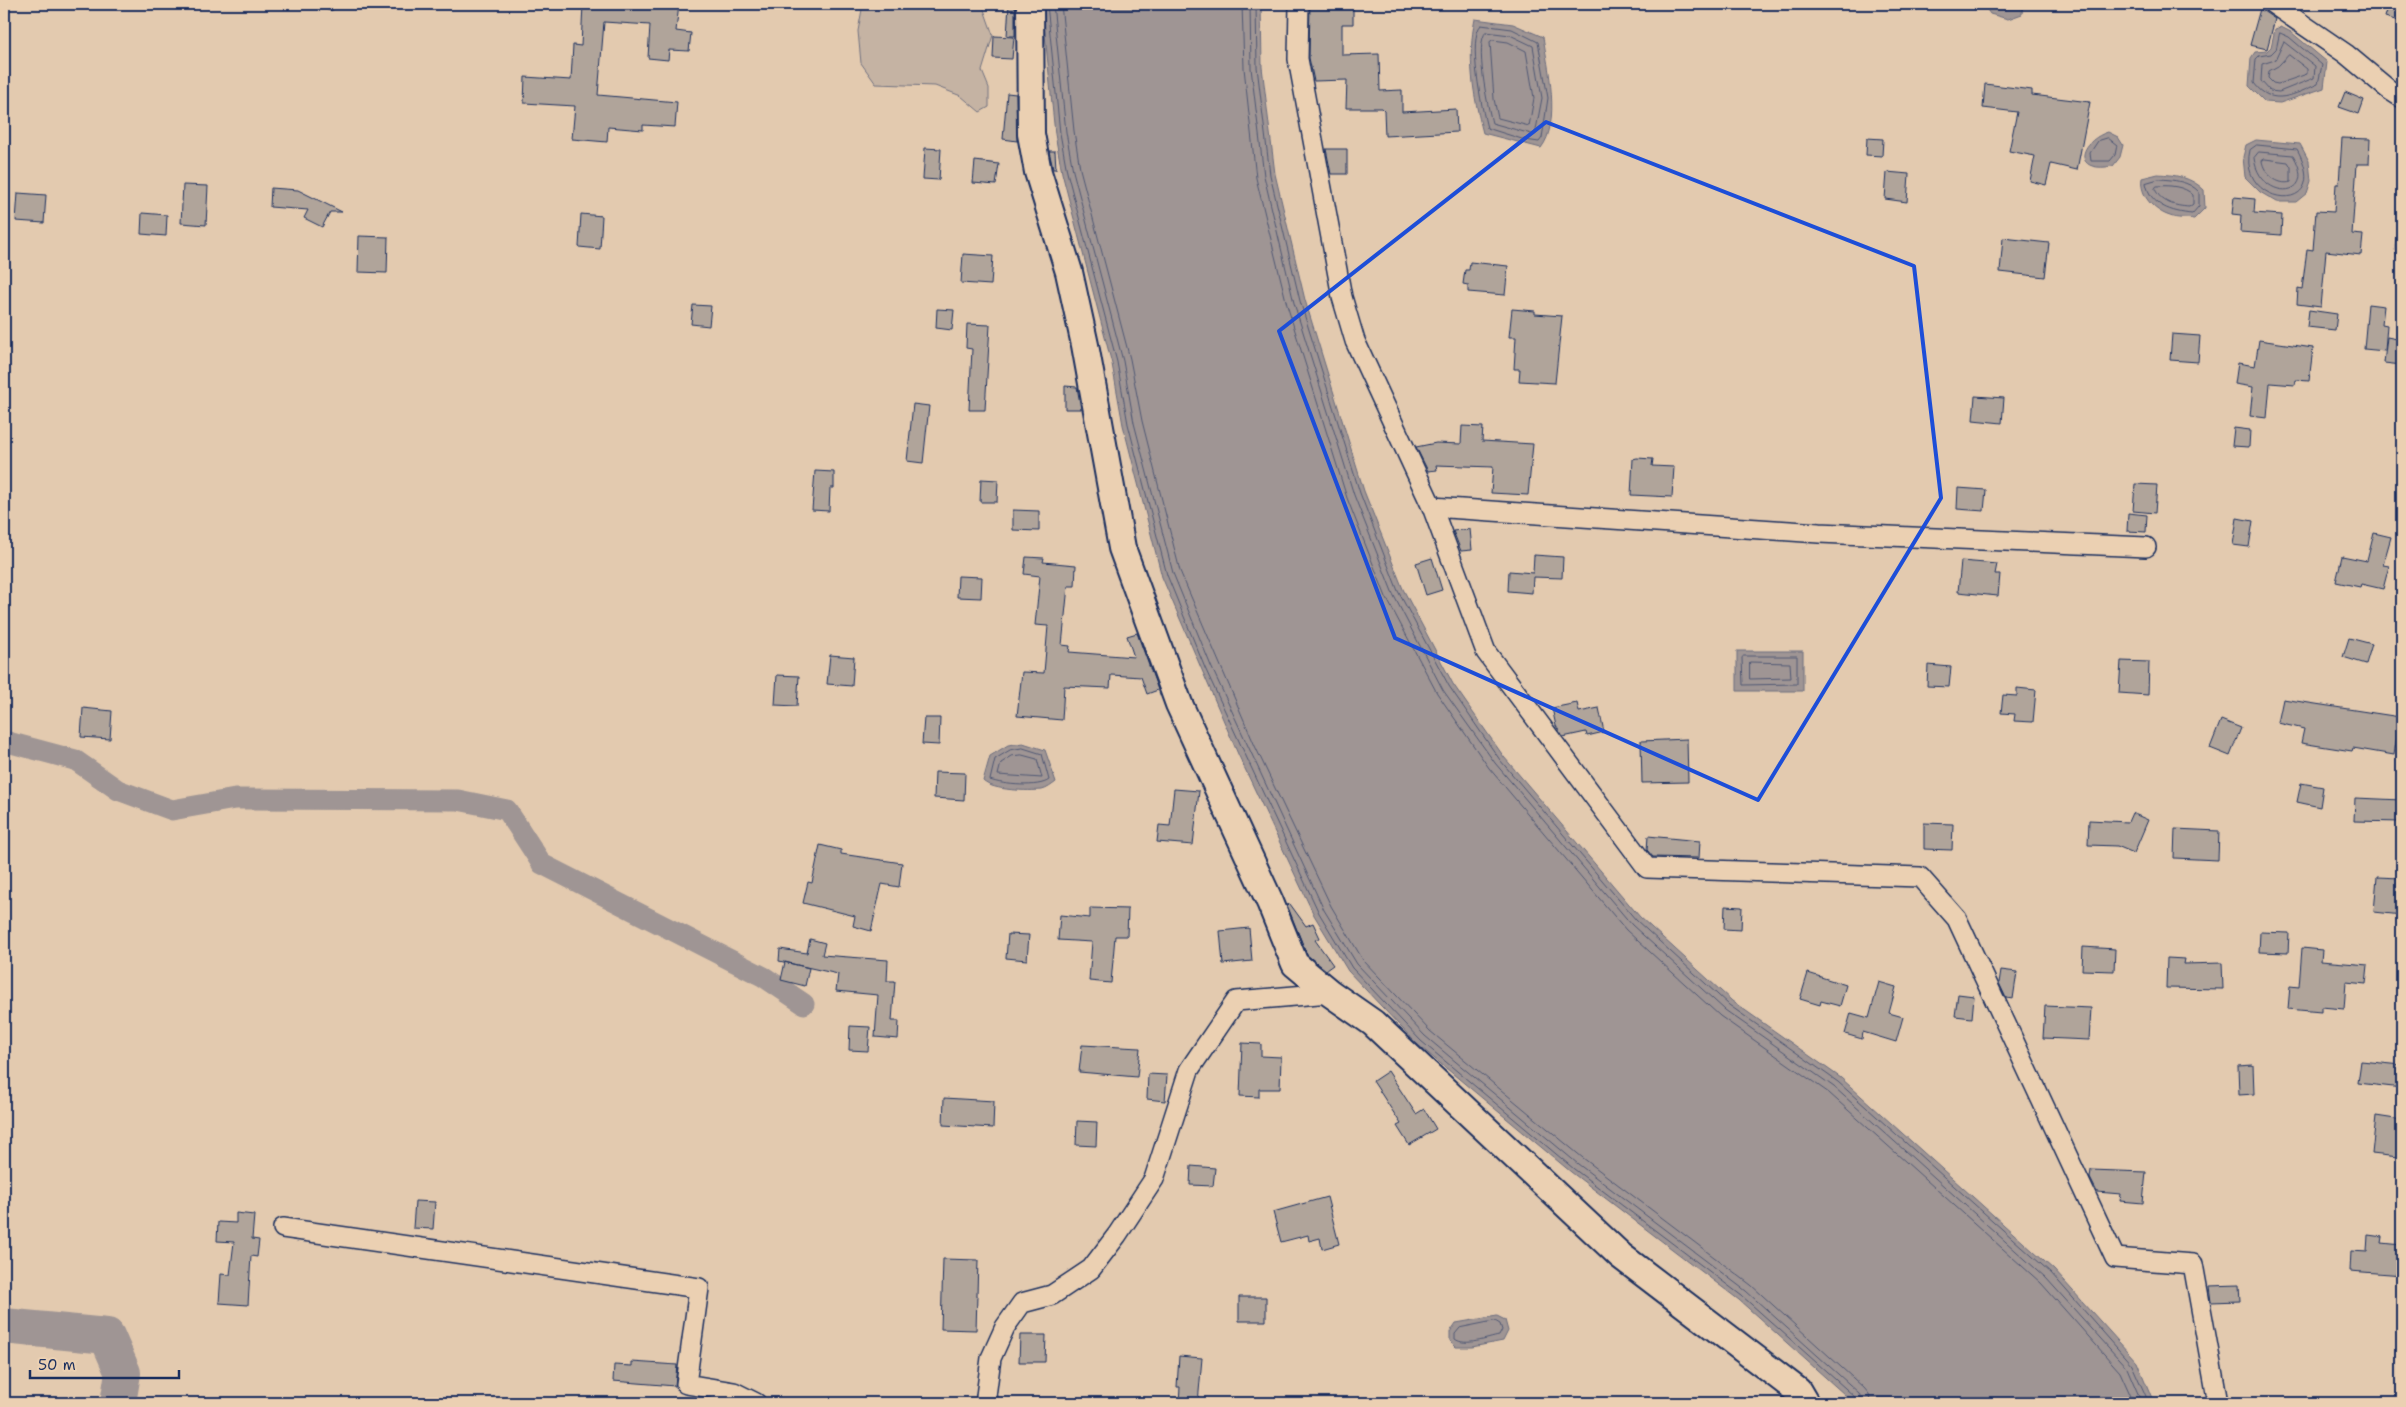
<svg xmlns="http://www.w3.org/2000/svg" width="2406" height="1407" font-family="'Shantell Sans',sans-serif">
	<rect width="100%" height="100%" fill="#e3caaf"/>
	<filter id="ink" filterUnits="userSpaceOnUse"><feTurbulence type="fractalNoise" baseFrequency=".02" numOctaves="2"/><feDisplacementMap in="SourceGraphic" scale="10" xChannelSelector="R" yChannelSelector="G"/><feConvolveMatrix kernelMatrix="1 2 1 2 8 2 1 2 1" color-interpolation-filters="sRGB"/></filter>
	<g filter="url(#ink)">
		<path fill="#c5b3a3" stroke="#707180" d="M 863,4 L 982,4 L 993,35 L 982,71 L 989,88 L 989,107 L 980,112 L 961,96 L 935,86 L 876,84 L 861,63 L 858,31 Z"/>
		<path fill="#9f9594" stroke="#6a6c7e" d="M 1042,4 L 1261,4 L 1262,67 L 1275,174 L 1305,300 L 1364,491 L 1403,589 L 1453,684 L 1504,757 L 1640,917 L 1732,1001 L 1841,1078 L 2054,1270 L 2137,1362 L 2154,1403 L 1854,1403 L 1739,1300 L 1571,1172 L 1417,1044 L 1348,971 L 1314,915 L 1238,754 L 1162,577 L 1123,425 L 1112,364 L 1062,173 L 1055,134 Z
			M 1983,4 L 2023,4 L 2022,14 L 2008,19 L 1990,14 Z
			M 1475,19 L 1513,24 L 1543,37 C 1548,67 1561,123 1541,148 L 1483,133 C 1473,95 1467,57 1475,19 Z
			M 2281,27 L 2291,32 L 2327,62 L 2324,88 L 2280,103 L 2265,102 L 2249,86 L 2251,58 L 2255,52 L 2267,51 L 2271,47 L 2275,29 Z
			M 2108,132 L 2118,137 L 2123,145 L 2120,157 L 2113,166 C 2071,174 2079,141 2108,132 Z
			M 2256,140 L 2300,144 L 2309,161 L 2311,181 L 2307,193 L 2296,202 L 2277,202 L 2260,192 L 2245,177 L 2243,157 L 2246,145 Z
			M 2158,174 C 2176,175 2191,177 2204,190 L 2205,208 L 2194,219 C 2187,218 2177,219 2170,216 C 2154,211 2139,195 2142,178 Z
			M 2402,232 L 2402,262 C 2393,255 2395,247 2396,236 Z
			M 1737,651 L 1803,651 L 1803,691 L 1737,691 Z
			M 1023,743 L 1045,750 L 1056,782 C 1052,785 1047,789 1042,790 C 1028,791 993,791 983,781 L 990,756 L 1008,745 Z
			M 1497,1316 L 1505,1320 L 1508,1331 L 1503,1341 L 1472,1347 L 1456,1347 L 1450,1341 L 1450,1332 L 1456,1323 Z"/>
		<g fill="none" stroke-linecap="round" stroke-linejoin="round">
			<path stroke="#505874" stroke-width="1" d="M 1047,4 L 1060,133 L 1067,172 L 1117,362 L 1128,424 L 1167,575 L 1205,668 L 1319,913 L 1352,968 L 1421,1041 L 1574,1169 L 1742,1296 L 1855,1397 L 1857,1403
				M 1053,4 L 1066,132 L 1073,171 L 1123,361 L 1134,423 L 1173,573 L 1211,666 L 1324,910 L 1357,964 L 1425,1036 L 1578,1164 L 1746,1291 L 1859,1393 L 1863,1403
				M 1061,4 L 1074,131 L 1080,169 L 1130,359 L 1142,421 L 1180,571 L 1255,746 L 1331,906 L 1363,960 L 1430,1031 L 1583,1158 L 1751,1285 L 1864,1388 L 1869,1394 L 1870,1403
				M 1242,4 L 1244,68 L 1256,178 L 1287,305 L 1347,498 L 1386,597 L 1437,693 L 1489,768 L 1626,930 L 1720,1016 L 1829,1093 L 2041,1283 L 2120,1372 L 2134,1403
				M 1250,4 L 1251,68 L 1264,176 L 1294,303 L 1354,495 L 1393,594 L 1443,690 L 1495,763 L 1632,925 L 1725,1010 L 1834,1087 L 2046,1278 L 2127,1368 L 2142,1403
				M 1256,4 L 1257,67 L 1270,175 L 1300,301 L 1360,493 L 1398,591 L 1449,686 L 1500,760 L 1636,920 L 1729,1005 L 1838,1082 L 2051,1273 L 2132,1365 L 2149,1403
				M 1481,25 L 1512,29 L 1538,42 L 1548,98 L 1542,138 L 1539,142 L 1525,140 L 1487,128 C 1482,109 1467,38 1481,25 Z
				M 1486,32 L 1510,35 L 1533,46 L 1542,98 L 1535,135 L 1492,123 C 1488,107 1474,43 1486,32 Z
				M 2280,33 L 2289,37 L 2322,65 L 2318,84 C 2295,94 2272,108 2254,83 L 2256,59 L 2259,56 L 2271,54 L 2276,49 Z
				M 1493,40 L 1508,42 L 1526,51 L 1534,98 L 1529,126 L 1498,118 L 1494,99 L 1490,42 Z
				M 2284,42 L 2315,66 L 2314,78 L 2279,92 L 2270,91 L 2261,81 L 2262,64 L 2275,60 Z
				M 2289,55 L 2307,69 L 2307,74 L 2278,84 L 2273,83 L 2268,78 L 2269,71 L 2278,66 Z
				M 2108,138 L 2117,145 L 2115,155 L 2110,161 L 2091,161 L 2090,153 L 2098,141 Z
				M 2257,145 L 2297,149 C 2335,218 2236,207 2250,150 Z
				M 2259,152 L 2293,155 C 2320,200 2259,202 2254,158 Z
				M 2265,159 L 2288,162 L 2291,167 L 2291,182 C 2278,186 2264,174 2262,161 Z
				M 2159,179 C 2174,180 2189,181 2199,192 L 2199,206 L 2192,214 C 2172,212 2150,206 2146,183 Z
				M 2157,186 C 2168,185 2185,186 2193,195 L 2193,204 L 2189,207 C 2175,206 2161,203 2155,189 Z
				M 1744,656 L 1797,656 L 1797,684 L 1743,685 L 1742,658 Z
				M 1750,662 L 1790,663 L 1791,678 L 1750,679 Z
				M 1023,748 L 1042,754 L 1049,780 C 1039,788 1003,785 990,780 L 995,759 L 1010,750 Z
				M 1022,755 L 1037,759 L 1042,778 L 998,775 L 1001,763 L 1012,756 Z
				M 1495,1321 L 1500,1324 L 1502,1330 L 1499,1336 C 1488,1338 1465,1347 1455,1339 L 1455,1334 L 1460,1328 Z"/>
			<path stroke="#9f9594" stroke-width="21" d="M 4,741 L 75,760 L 118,790 L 172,810 L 235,799 L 458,800 L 507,810 L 542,864 L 764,977 L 804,1004"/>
			<path stroke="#9f9594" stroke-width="36" d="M 4,1326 L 107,1336 L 123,1373 L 118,1403"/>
		</g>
		<path fill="#b0a49a" stroke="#1b2f5e" d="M 583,4 L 679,4 L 676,31 L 691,33 L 689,51 L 669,50 L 668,60 L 648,58 L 650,25 L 604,22 L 598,95 L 677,102 L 675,127 L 643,125 L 643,130 L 608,127 L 607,142 L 572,139 L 575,106 L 524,103 L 525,77 L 571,80 L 573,45 L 581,46 Z
			M 1009,4 L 1015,4 L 1015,36 L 1007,36 Z
			M 1310,4 L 1353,4 L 1353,24 L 1342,24 L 1342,55 L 1379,54 L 1380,91 L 1402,90 L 1402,112 L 1456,109 L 1457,132 L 1385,136 L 1384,110 L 1382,108 L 1346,108 L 1347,80 L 1314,81 L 1309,58 Z
			M 2389,4 L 2402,4 L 2402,22 L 2385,17 Z
			M 2260,9 L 2275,19 L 2267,49 L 2250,45 Z
			M 994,36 L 1014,37 L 1012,59 L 993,58 Z
			M 1985,84 L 2032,90 L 2032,95 L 2090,102 L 2077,170 L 2051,164 L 2046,185 L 2030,181 L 2035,156 L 2009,151 L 2017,112 L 1983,108 Z
			M 2345,92 L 2364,100 L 2359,114 L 2339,107 Z
			M 1007,93 L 1016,94 L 1017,141 L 1003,139 Z
			M 1867,138 L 1883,139 L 1882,156 L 1866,155 Z
			M 2342,138 L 2370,139 L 2369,164 L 2357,164 L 2352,234 L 2363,235 L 2361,255 L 2326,251 L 2321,307 L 2297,304 L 2298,288 L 2302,289 L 2307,249 L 2313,250 L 2316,211 L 2334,212 L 2336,184 L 2339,184 Z
			M 925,148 L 941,149 L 939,180 L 923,179 Z
			M 1326,149 L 1347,149 L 1347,174 L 1331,174 Z
			M 1049,151 L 1055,151 L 1056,169 L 1053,169 Z
			M 975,161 L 999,164 L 996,185 L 973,183 Z
			M 1887,172 L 1909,174 L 1907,202 L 1885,199 Z
			M 183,185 L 208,186 L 206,225 L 181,223 Z
			M 271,188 L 298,190 L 342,212 L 330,212 L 322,227 L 304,218 L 308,210 L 270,207 Z
			M 18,193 L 46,195 L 44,223 L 16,221 Z
			M 2234,197 L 2255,199 L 2254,213 L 2282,215 L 2281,235 L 2240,232 L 2241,215 L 2232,214 Z
			M 142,213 L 167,215 L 166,236 L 141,234 Z
			M 581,214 L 602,216 L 600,249 L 579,247 Z
			M 359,236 L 388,237 L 387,273 L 358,272 Z
			M 2003,238 L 2049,243 L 2045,277 L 2000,272 Z
			M 963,254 L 993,256 L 991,285 L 961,283 Z
			M 1470,262 L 1508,266 L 1505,295 L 1468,292 L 1468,285 L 1463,284 L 1465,270 L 1469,270 Z
			M 2368,304 L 2384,306 L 2382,324 L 2387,325 L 2385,351 L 2364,349 Z
			M 693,305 L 711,306 L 709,326 L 691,324 Z
			M 937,309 L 954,310 L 952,330 L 936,328 Z
			M 1512,309 L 1535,311 L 1535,314 L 1562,316 L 1555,383 L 1519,381 L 1520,369 L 1514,369 L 1516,337 L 1509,337 Z
			M 2309,310 L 2337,314 L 2335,330 L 2307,327 Z
			M 967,324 L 990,325 L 985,410 L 969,410 L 972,349 L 966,348 Z
			M 2172,334 L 2200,336 L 2198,362 L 2170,360 Z
			M 2387,337 L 2402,340 L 2402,365 L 2384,363 Z
			M 2259,340 L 2313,348 L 2309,381 L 2296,380 L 2295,385 L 2270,383 L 2267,418 L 2250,416 L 2253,387 L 2235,384 L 2238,363 L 2255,366 Z
			M 1065,386 L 1077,387 L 1081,409 L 1065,409 Z
			M 1975,396 L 2004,398 L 2002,423 L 1973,420 Z
			M 913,404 L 929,406 L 923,463 L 907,461 Z
			M 1462,426 L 1483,427 L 1482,441 L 1533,444 L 1528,495 L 1491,493 L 1493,467 L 1436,465 L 1437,470 L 1428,471 L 1416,447 L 1436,443 L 1461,444 Z
			M 2234,428 L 2250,430 L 2249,447 L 2232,446 Z
			M 1637,458 L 1653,459 L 1652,466 L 1674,467 L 1672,497 L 1631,495 L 1633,459 Z
			M 815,471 L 834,472 L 834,488 L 830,488 L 829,511 L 812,510 Z
			M 981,479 L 998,480 L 997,502 L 980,502 Z
			M 2135,484 L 2157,485 L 2155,513 L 2133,511 Z
			M 1958,488 L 1986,490 L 1984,511 L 1957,509 Z
			M 1013,510 L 1039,511 L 1039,531 L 1013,530 Z
			M 2128,513 L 2147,515 L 2146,532 L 2127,531 Z
			M 2237,518 L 2253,521 L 2249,547 L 2233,545 Z
			M 1470,529 L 1472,550 L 1461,551 L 1453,531 Z
			M 2374,533 L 2391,537 L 2383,565 L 2389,566 L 2383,589 L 2361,584 L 2360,587 L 2336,582 L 2342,556 L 2367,561 Z
			M 1534,555 L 1563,557 L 1562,578 L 1533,577 L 1532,593 L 1508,591 L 1509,571 L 1533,573 Z
			M 1026,557 L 1044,558 L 1043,562 L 1076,565 L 1075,586 L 1068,586 L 1062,645 L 1070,646 L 1069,652 L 1134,657 L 1127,636 L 1137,633 L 1158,690 L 1147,694 L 1141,677 L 1111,675 L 1110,688 L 1064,686 L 1062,720 L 1017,716 L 1022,672 L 1044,673 L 1048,626 L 1035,625 L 1040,576 L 1024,574 Z
			M 1432,558 L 1442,590 L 1426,595 L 1416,563 Z
			M 1961,561 L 1997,564 L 1995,574 L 2000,574 L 1998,596 L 1958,592 Z
			M 958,576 L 982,577 L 981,598 L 957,597 Z
			M 2349,638 L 2372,644 L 2366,664 L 2343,657 Z
			M 830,655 L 854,657 L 852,686 L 827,684 Z
			M 2121,661 L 2149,662 L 2148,695 L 2119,693 Z
			M 1928,665 L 1951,667 L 1949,687 L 1927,686 Z
			M 777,675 L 799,676 L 797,706 L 775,705 Z
			M 2017,688 L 2036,690 L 2033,722 L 2014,721 L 2015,714 L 2001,713 L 2003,695 L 2017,696 Z
			M 2283,699 L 2400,717 L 2394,755 L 2353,748 L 2352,751 L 2301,743 L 2304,729 L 2278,723 Z
			M 1577,703 L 1579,712 L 1599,708 L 1604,732 L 1587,736 L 1586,732 L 1563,737 L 1556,726 L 1552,708 Z
			M 83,708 L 112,711 L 110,739 L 81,737 Z
			M 924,718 L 940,718 L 939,745 L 922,744 Z
			M 2221,720 L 2241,728 L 2230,756 L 2210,748 Z
			M 1687,739 L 1688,782 L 1642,783 L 1641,741 Z
			M 935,772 L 965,773 L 964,800 L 934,798 Z
			M 2301,783 L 2323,787 L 2320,807 L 2297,802 Z
			M 1174,789 L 1199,791 L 1193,845 L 1157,842 L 1159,825 L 1170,826 Z
			M 2355,798 L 2402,800 L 2402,822 L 2354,821 Z
			M 2132,813 L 2148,820 L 2134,853 L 2117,846 L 2088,845 L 2089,820 L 2128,822 Z
			M 1924,823 L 1953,824 L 1952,850 L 1924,849 Z
			M 2175,829 L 2219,831 L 2218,860 L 2174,858 Z
			M 1648,836 L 1700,841 L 1699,858 L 1653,857 L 1647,850 Z
			M 820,845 L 841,850 L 841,854 L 902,863 L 899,887 L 882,884 L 871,931 L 853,926 L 855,916 L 803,903 L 808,882 L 812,883 Z
			M 2377,877 L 2400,878 L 2399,893 L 2402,893 L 2402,915 L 2374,912 Z
			M 1290,904 L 1306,926 L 1313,923 L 1320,938 L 1315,940 L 1333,965 L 1326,970 L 1307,955 L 1287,905 Z
			M 1725,906 L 1742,907 L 1741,930 L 1724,929 Z
			M 1090,908 L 1128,909 L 1127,936 L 1115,936 L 1111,983 L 1089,981 L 1092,942 L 1058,940 L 1060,915 L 1090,918 Z
			M 1249,928 L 1252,961 L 1223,964 L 1220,931 Z
			M 2260,932 L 2289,933 L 2288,953 L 2259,952 Z
			M 1008,934 L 1029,935 L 1027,960 L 1006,958 Z
			M 810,939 L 825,943 L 822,955 L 888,960 L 887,981 L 895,981 L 892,1021 L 899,1021 L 898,1039 L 875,1037 L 878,995 L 836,991 L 838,974 L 779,961 L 780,949 L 807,953 Z
			M 2083,947 L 2115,949 L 2114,971 L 2082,970 Z
			M 2302,948 L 2322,950 L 2321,961 L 2368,965 L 2366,984 L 2346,982 L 2344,1009 L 2321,1007 L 2321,1012 L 2288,1009 L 2290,986 L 2299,987 Z
			M 2167,958 L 2185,959 L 2184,964 L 2222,963 L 2223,989 L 2166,988 Z
			M 785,962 L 809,968 L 805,986 L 781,980 Z
			M 2001,970 L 2017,972 L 2013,999 L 2006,998 L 1999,983 Z
			M 1808,973 L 1846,985 L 1840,1006 L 1821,1001 L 1820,1005 L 1800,999 Z
			M 1879,982 L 1896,987 L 1889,1013 L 1903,1017 L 1896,1042 L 1863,1032 L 1862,1039 L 1845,1034 L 1851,1013 L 1869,1018 Z
			M 1958,994 L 1974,996 L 1972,1018 L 1955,1016 Z
			M 2045,1006 L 2091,1008 L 2089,1040 L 2043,1038 Z
			M 850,1026 L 870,1027 L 868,1051 L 849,1050 Z
			M 1242,1043 L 1261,1044 L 1261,1056 L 1281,1057 L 1280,1089 L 1259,1089 L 1259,1097 L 1240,1096 Z
			M 1082,1045 L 1140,1048 L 1137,1077 L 1079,1072 Z
			M 2361,1061 L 2402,1065 L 2402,1088 L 2358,1083 Z
			M 2253,1065 L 2254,1094 L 2239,1095 L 2238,1066 Z
			M 1388,1071 L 1416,1114 L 1424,1109 L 1436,1129 L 1409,1145 L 1397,1126 L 1401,1124 L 1373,1081 Z
			M 1148,1074 L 1167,1075 L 1165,1101 L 1147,1099 Z
			M 944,1098 L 994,1101 L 993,1128 L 943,1125 Z
			M 2376,1116 L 2402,1120 L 2398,1157 L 2372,1154 Z
			M 1077,1121 L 1097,1122 L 1096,1146 L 1076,1145 Z
			M 1191,1166 L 1215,1168 L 1213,1186 L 1190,1185 Z
			M 2091,1170 L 2146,1172 L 2143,1203 L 2120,1201 L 2121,1194 L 2097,1192 L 2090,1178 Z
			M 1327,1197 L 1339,1244 L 1322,1249 L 1320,1238 L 1309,1241 L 1308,1235 L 1281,1242 L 1273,1212 Z
			M 415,1201 L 435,1202 L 433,1229 L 413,1228 Z
			M 236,1213 L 254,1215 L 252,1239 L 259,1240 L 257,1257 L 251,1256 L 248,1305 L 219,1303 L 221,1274 L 230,1275 L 234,1242 L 217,1241 L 218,1222 L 236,1223 Z
			M 2368,1235 L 2383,1237 L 2382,1243 L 2402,1245 L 2402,1275 L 2350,1271 L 2351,1251 L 2367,1252 Z
			M 943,1259 L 978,1260 L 976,1330 L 941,1329 Z
			M 2239,1285 L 2240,1301 L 2211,1302 L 2209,1286 Z
			M 1239,1297 L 1266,1297 L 1266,1321 L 1239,1321 Z
			M 1020,1335 L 1046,1335 L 1045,1362 L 1019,1362 Z
			M 1179,1356 L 1202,1358 L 1198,1403 L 1179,1403 L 1180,1387 L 1177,1387 Z
			M 632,1362 L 677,1365 L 675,1386 L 613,1381 L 614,1365 L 632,1366 Z"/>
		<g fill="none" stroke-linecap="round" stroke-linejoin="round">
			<g stroke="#1b2f5e" stroke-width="12">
				<path id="lane" d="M 330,5 L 330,4"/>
			</g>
			<g stroke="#1b2f5e" stroke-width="22">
				<path id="street" d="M 1299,4 L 1298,59 L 1342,297 L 1355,341 L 1432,507 L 1486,652 L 1647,868 L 1920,877 L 1957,919 L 2115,1258 L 2193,1264 L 2218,1403
					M 2273,4 L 2346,54 L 2388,89 L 2402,98
					M 1432,507 L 1819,533 L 2146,547
					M 283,1228 L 699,1288 L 686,1384 L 734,1392 L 756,1403
					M 988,1403 L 986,1396 L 991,1358 L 1005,1327 L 1022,1303 L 1052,1295 L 1091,1269 L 1117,1235 L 1154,1179 L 1189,1070 L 1236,1001 L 1330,993"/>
			</g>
			<g stroke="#1b2f5e" stroke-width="30">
				<path id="secondary" d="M 1030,4 L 1031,134 L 1038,172 L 1069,272 L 1085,345 L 1122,548 L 1179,704 L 1270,902 L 1295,964 L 1330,993 L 1373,1023 L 1621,1256 L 1798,1391 L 1805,1403"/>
			</g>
			<use href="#lane" stroke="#ebd0b2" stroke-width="9"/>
			<use href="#street" stroke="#ebd0b2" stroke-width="19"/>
			<use href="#secondary" stroke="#ebd0b2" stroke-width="26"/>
		</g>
	</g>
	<path fill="none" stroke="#1d4ed8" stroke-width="4" stroke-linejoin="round" d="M 1546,122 L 1914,266 L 1941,498 L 1758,800 L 1395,638 L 1279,331 Z"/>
	<rect width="2406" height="1407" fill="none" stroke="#ebd0b2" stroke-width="20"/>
	<rect x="10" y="10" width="2386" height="1387" fill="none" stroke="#1b2f5e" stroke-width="2" filter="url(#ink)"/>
	<path d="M30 1370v8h149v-8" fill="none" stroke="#1b2f5e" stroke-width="2.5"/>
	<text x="38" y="1370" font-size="15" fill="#1b2f5e" stroke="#ebd0b2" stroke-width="4" paint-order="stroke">50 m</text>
</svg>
